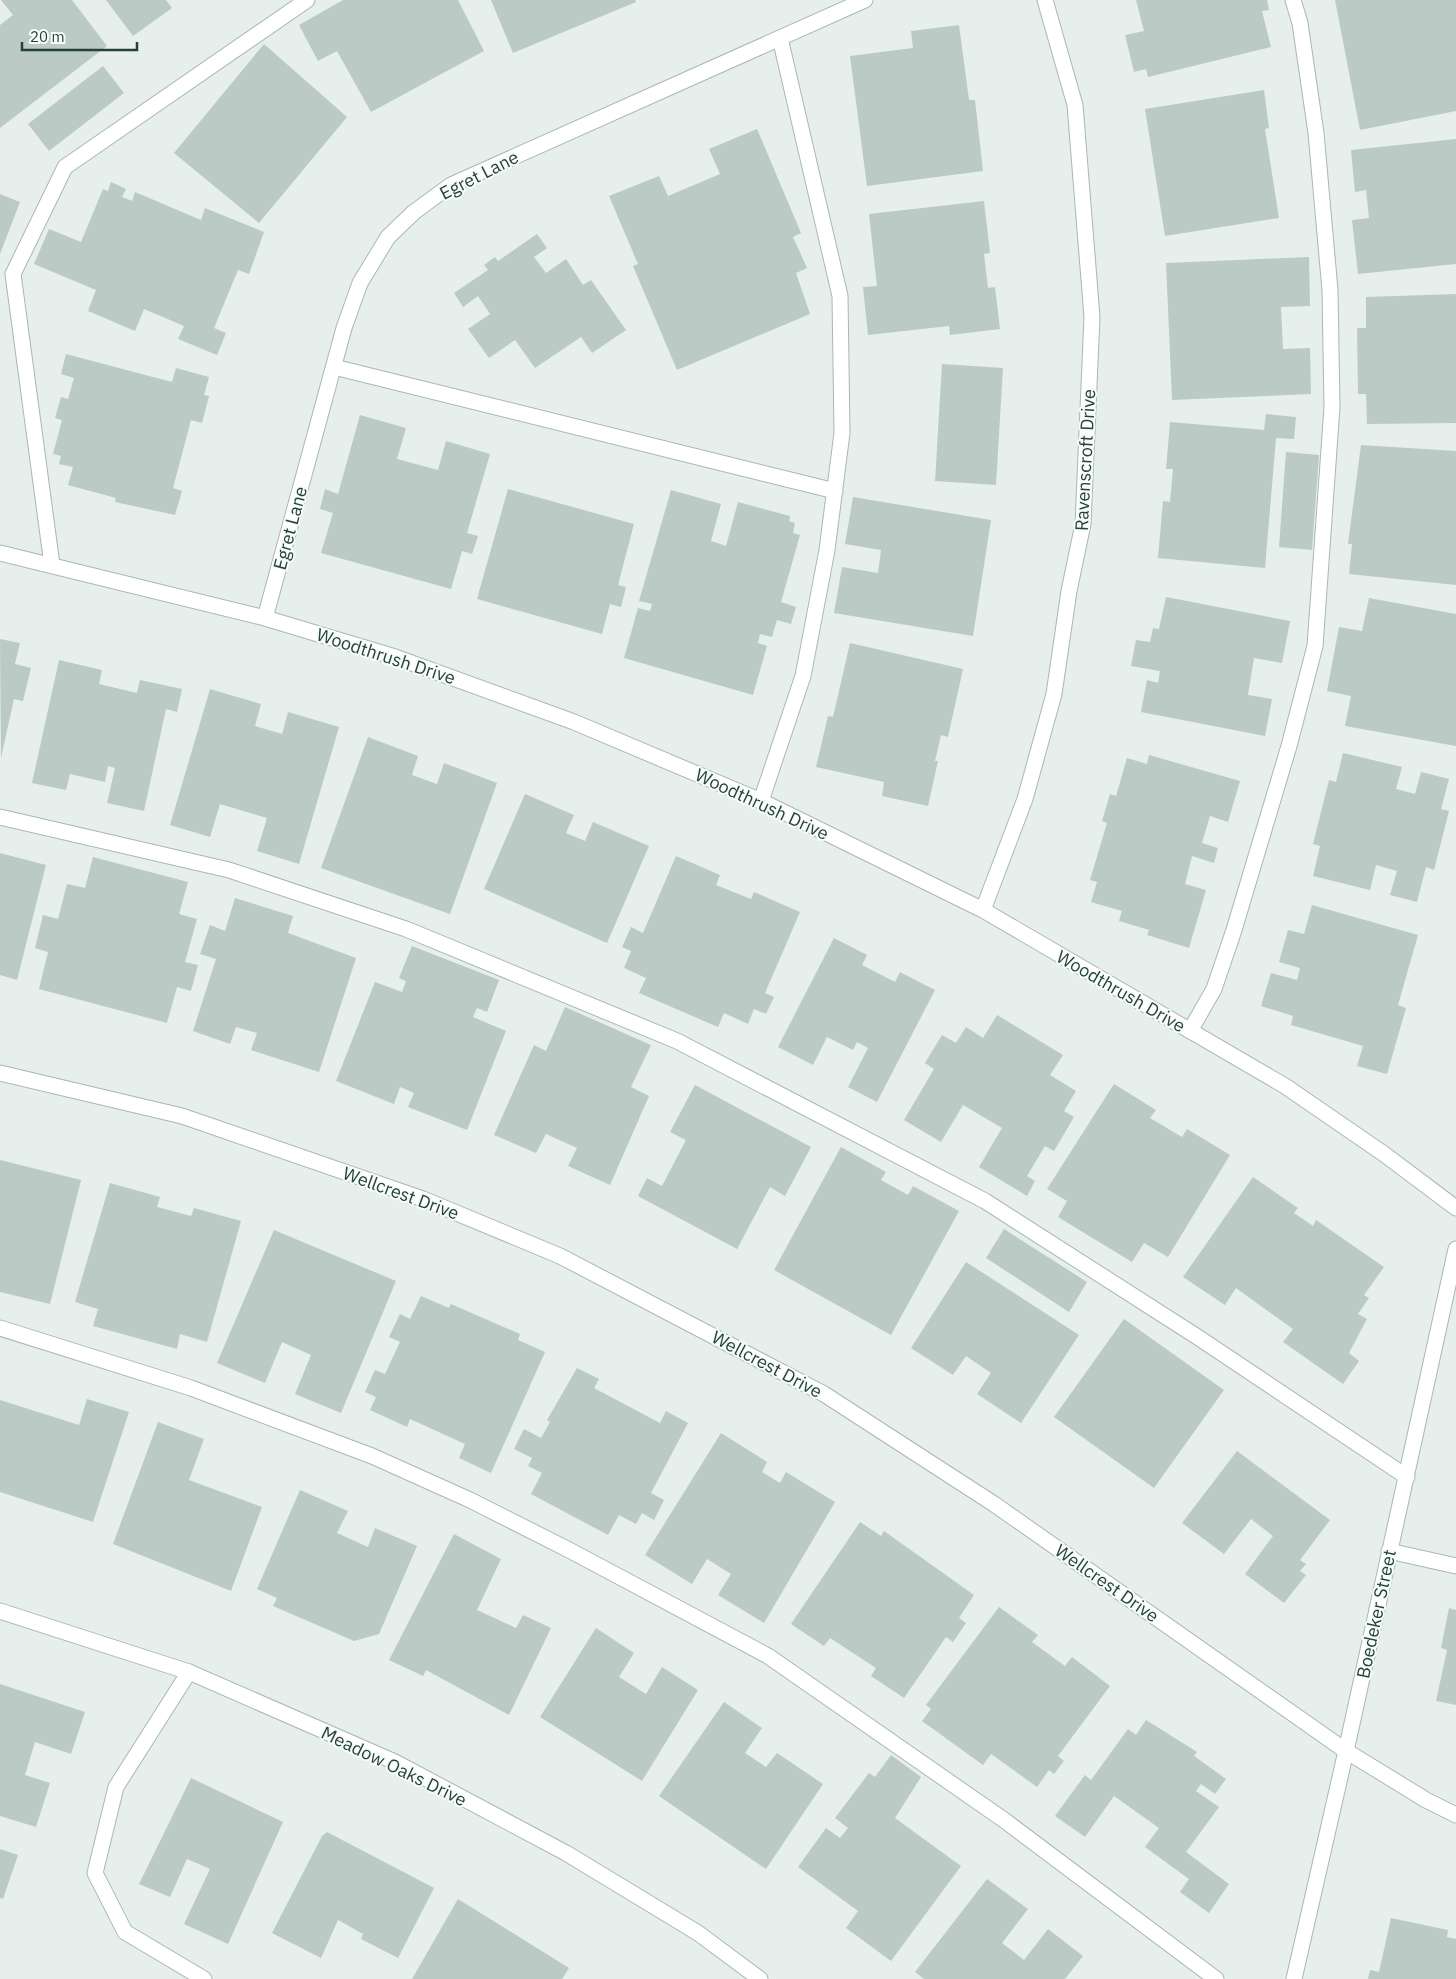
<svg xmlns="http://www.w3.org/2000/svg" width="1456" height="1979" font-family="'IBM Plex Sans',sans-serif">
	<rect width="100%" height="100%" fill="#e6efeb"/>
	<path fill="#bbcac4" d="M 1,0 L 72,0 L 107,46 L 0,128 L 0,25 L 13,15 Z
		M 106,0 L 166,0 L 172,8 L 133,36 Z
		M 343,0 L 458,0 L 484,51 L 371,112 L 337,51 L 318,61 L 299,25 Z
		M 491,0 L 635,0 L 636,2 L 513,53 Z
		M 1136,0 L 1267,0 L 1269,10 L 1262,11 L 1271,47 L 1148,77 L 1146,69 L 1134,72 L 1125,35 L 1144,31 Z
		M 1335,0 L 1456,0 L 1456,111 L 1360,130 Z
		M 959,25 L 969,100 L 975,100 L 983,171 L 867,186 L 850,56 L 913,48 L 911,31 Z
		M 264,44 L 347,117 L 259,223 L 174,153 Z
		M 103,66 L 124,93 L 49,151 L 28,124 Z
		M 1264,90 L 1269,128 L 1265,129 L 1279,218 L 1165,236 L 1145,109 Z
		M 757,129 L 801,233 L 793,237 L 807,268 L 796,273 L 810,314 L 677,370 L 633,266 L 638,264 L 609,196 L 659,176 L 668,196 L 720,174 L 709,149 Z
		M 1456,139 L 1456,264 L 1358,274 L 1352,220 L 1369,218 L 1366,190 L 1355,192 L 1351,150 Z
		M 111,182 L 126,189 L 122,197 L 132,201 L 135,192 L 201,220 L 205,208 L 264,232 L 249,274 L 238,270 L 214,328 L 226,333 L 217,355 L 178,339 L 184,326 L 144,309 L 135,331 L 88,311 L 96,290 L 34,264 L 49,229 L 81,242 L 103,189 L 108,191 Z
		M 0,194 L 20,202 L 0,254 Z
		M 984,201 L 990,253 L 984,254 L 988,288 L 995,287 L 1000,329 L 950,335 L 949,326 L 868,335 L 863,287 L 877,286 L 869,214 Z
		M 537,234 L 547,248 L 534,257 L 546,273 L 566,259 L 583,285 L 591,280 L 626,330 L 592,353 L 581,337 L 535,368 L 515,340 L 489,358 L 468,329 L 490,314 L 478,296 L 463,307 L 454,293 L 488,270 L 484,265 L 495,257 L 498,261 Z
		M 1309,257 L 1310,306 L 1281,307 L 1283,349 L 1310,348 L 1311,394 L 1172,400 L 1166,263 Z
		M 1456,294 L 1456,423 L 1367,424 L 1366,394 L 1358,394 L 1357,328 L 1366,328 L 1366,297 Z
		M 66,354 L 172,382 L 176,368 L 209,377 L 204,395 L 209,396 L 202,423 L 191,420 L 173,488 L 182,491 L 175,515 L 115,502 L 116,498 L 68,485 L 73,467 L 59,464 L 61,456 L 53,454 L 62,420 L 55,418 L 61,397 L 68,399 L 74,378 L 61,374 Z
		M 942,364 L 1003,368 L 996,485 L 935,481 Z
		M 1266,414 L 1296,417 L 1294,439 L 1276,438 L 1265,568 L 1158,558 L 1163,501 L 1170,502 L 1173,469 L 1166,469 L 1170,422 L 1264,430 Z
		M 360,415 L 406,428 L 397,459 L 438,470 L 446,441 L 490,454 L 467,533 L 478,536 L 472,554 L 462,551 L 451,589 L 321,553 L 333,513 L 320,509 L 325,489 L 338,494 Z
		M 1361,445 L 1456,451 L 1456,585 L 1349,574 L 1352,544 L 1348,544 Z
		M 1286,452 L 1319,455 L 1312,550 L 1279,547 Z
		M 508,489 L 634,524 L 618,585 L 626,587 L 621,607 L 610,604 L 602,634 L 477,599 Z
		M 671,490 L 721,504 L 711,541 L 726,546 L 738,502 L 790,516 L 789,521 L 795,523 L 793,533 L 800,535 L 781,602 L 796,607 L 791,624 L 777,620 L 772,637 L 760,634 L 758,643 L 767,646 L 753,695 L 624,658 L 638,608 L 650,611 L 652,604 L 639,601 Z
		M 853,497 L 991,520 L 973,636 L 834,613 L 842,567 L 878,573 L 881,550 L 845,544 Z
		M 1166,597 L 1290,621 L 1282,663 L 1254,658 L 1248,695 L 1272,699 L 1265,736 L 1141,712 L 1147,680 L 1158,683 L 1160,671 L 1131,666 L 1136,640 L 1150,642 L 1153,628 L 1159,629 Z
		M 1369,598 L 1456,614 L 1456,746 L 1345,726 L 1351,696 L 1327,691 L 1339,627 L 1362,631 Z
		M 0,639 L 20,643 L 15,664 L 31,668 L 23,701 L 14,699 L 1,758 Z
		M 850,643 L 963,669 L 948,737 L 941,735 L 935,761 L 938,761 L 928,806 L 882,796 L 884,782 L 816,767 L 828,716 L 833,717 Z
		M 59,660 L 102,670 L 99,684 L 137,693 L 140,680 L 182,689 L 177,712 L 166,709 L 144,811 L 107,803 L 115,768 L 108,766 L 105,782 L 70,774 L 66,790 L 32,783 Z
		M 210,689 L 261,704 L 255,726 L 282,734 L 288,712 L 339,727 L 299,864 L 257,851 L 267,818 L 220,804 L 210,837 L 170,825 Z
		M 368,737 L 418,756 L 412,775 L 437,784 L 444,763 L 497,783 L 450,914 L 321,868 Z
		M 1343,753 L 1402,767 L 1396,789 L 1415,794 L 1421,772 L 1449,779 L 1441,809 L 1449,811 L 1434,870 L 1426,867 L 1417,902 L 1390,895 L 1397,871 L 1376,865 L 1370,890 L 1313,876 L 1320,846 L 1313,844 L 1329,780 L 1336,782 Z
		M 1149,755 L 1240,781 L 1228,822 L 1210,816 L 1202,843 L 1218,848 L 1214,863 L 1192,856 L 1185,884 L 1206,890 L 1189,948 L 1147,935 L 1149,930 L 1119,921 L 1122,911 L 1091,902 L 1097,882 L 1090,880 L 1107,823 L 1102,821 L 1110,794 L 1116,796 L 1127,758 L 1147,764 Z
		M 525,794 L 574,815 L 566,833 L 585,841 L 593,822 L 649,846 L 607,943 L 484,889 Z
		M 0,853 L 46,865 L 17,980 L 0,975 Z
		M 676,856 L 720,875 L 716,885 L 751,899 L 754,892 L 800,912 L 765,993 L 774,997 L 766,1014 L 754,1009 L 748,1024 L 724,1013 L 718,1027 L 639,993 L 646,978 L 624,968 L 631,951 L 622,947 L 631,927 L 643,933 Z
		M 93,857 L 188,882 L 179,914 L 197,919 L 185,962 L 198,965 L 191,991 L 177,987 L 167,1023 L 39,989 L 48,952 L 35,948 L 43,915 L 58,919 L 67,884 L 85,888 Z
		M 235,898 L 293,916 L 288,933 L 356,958 L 319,1072 L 251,1050 L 257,1033 L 236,1027 L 230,1044 L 193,1031 L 216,959 L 200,954 L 210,925 L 225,931 Z
		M 1312,905 L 1418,935 L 1398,1005 L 1406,1008 L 1387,1074 L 1357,1066 L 1363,1046 L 1291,1025 L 1293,1016 L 1261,1006 L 1271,973 L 1297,980 L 1300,968 L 1279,962 L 1288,930 L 1304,934 Z
		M 834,938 L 867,955 L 862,965 L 895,982 L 900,972 L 935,990 L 877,1102 L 848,1087 L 868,1048 L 857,1042 L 853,1050 L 827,1037 L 813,1065 L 778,1047 Z
		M 412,946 L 499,980 L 487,1012 L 477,1008 L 473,1017 L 506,1031 L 467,1130 L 408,1107 L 414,1093 L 400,1087 L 394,1104 L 336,1081 L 375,982 L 402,992 L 406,981 L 399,978 Z
		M 565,1007 L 651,1045 L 631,1087 L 649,1096 L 610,1185 L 568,1166 L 577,1148 L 546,1134 L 536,1153 L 494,1135 L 534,1045 L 546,1051 Z
		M 997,1015 L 1063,1055 L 1050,1075 L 1076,1091 L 1064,1111 L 1074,1117 L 1054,1151 L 1045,1146 L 1027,1176 L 1035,1181 L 1027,1196 L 979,1167 L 1002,1128 L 963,1105 L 941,1142 L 904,1120 L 934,1069 L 925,1063 L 942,1035 L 956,1043 L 966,1027 L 983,1038 Z
		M 1114,1084 L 1156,1110 L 1150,1118 L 1182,1137 L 1187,1129 L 1230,1155 L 1168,1257 L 1144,1243 L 1132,1262 L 1058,1217 L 1067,1201 L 1047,1189 Z
		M 695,1085 L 811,1147 L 785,1196 L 770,1187 L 737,1249 L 638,1196 L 647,1178 L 662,1186 L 686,1140 L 670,1132 Z
		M 841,1147 L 886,1172 L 881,1180 L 908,1195 L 913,1186 L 959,1211 L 891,1335 L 774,1270 Z
		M 0,1160 L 81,1180 L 50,1304 L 0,1292 Z
		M 1253,1177 L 1298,1208 L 1294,1213 L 1313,1226 L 1316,1220 L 1384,1267 L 1364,1295 L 1369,1298 L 1358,1314 L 1367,1319 L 1349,1353 L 1359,1361 L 1343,1384 L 1283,1342 L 1293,1329 L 1236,1288 L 1225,1305 L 1183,1277 Z
		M 110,1183 L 160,1197 L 157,1207 L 191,1216 L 194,1208 L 241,1221 L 207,1342 L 180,1334 L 177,1349 L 93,1326 L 98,1309 L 75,1302 Z
		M 1004,1229 L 1087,1282 L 1069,1312 L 986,1258 Z
		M 274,1230 L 396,1281 L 341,1413 L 295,1394 L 311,1355 L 282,1342 L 265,1383 L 217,1363 Z
		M 966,1262 L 1079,1335 L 1021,1423 L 977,1394 L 991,1373 L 966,1356 L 953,1375 L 911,1348 Z
		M 421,1296 L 449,1308 L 451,1304 L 520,1334 L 518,1340 L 545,1352 L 491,1473 L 459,1458 L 465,1444 L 410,1419 L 407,1427 L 370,1410 L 376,1397 L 365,1392 L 375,1370 L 385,1374 L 400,1342 L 389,1337 L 400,1314 L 410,1319 Z
		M 1124,1319 L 1224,1390 L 1154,1488 L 1054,1417 Z
		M 577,1368 L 599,1379 L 594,1388 L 660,1423 L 666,1411 L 688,1423 L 651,1493 L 664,1500 L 654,1520 L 642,1513 L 636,1524 L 619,1515 L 608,1535 L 531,1494 L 542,1473 L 528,1466 L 532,1458 L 514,1449 L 524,1429 L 541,1438 L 550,1422 L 547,1420 Z
		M 87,1399 L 129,1412 L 93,1522 L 0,1492 L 0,1400 L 79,1425 Z
		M 158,1422 L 204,1439 L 189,1480 L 262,1507 L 231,1591 L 113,1544 Z
		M 721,1433 L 767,1462 L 762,1472 L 780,1483 L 786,1472 L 835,1502 L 764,1623 L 718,1595 L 731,1574 L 707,1559 L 692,1584 L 645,1555 Z
		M 1237,1451 L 1330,1520 L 1300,1560 L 1306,1564 L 1300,1571 L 1306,1575 L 1284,1603 L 1245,1574 L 1273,1536 L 1251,1519 L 1224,1554 L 1182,1523 Z
		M 300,1490 L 348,1511 L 337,1533 L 368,1547 L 375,1528 L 417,1546 L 379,1634 L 354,1641 L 273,1606 L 277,1598 L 257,1589 Z
		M 860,1522 L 881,1536 L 884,1531 L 974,1595 L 959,1618 L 966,1623 L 953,1642 L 946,1637 L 904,1698 L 871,1676 L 876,1668 L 830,1638 L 824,1646 L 791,1624 Z
		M 454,1534 L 501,1559 L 477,1610 L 516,1628 L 523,1615 L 551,1628 L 509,1715 L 426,1670 L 423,1676 L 389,1660 Z
		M 999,1607 L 1038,1635 L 1032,1642 L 1065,1666 L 1072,1657 L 1110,1686 L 1058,1756 L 1064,1761 L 1054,1774 L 1049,1770 L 1037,1787 L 991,1754 L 983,1765 L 922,1721 L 931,1709 L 926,1705 Z
		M 1449,1608 L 1456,1610 L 1456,1705 L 1436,1701 L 1447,1650 L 1441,1648 Z
		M 596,1628 L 634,1653 L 619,1677 L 646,1694 L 662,1667 L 698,1690 L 642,1781 L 540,1717 Z
		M 0,1684 L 85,1712 L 71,1754 L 35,1742 L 25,1775 L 50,1783 L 36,1827 L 0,1816 Z
		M 724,1702 L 762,1728 L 745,1753 L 766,1767 L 777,1753 L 823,1784 L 766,1869 L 659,1796 Z
		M 1146,1720 L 1197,1752 L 1194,1756 L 1226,1779 L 1215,1794 L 1201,1784 L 1196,1791 L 1219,1807 L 1186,1852 L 1229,1884 L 1209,1913 L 1180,1892 L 1189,1879 L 1145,1847 L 1159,1828 L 1114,1796 L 1085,1837 L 1055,1816 L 1085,1775 L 1091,1780 L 1128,1729 L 1136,1735 Z
		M 891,1755 L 921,1777 L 895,1818 L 961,1866 L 891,1961 L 846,1928 L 858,1911 L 798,1867 L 826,1828 L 840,1838 L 848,1828 L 835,1818 L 869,1773 L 875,1777 Z
		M 191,1778 L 283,1822 L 228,1944 L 184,1924 L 210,1869 L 187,1859 L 170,1897 L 139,1884 Z
		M 327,1832 L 434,1888 L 398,1958 L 361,1939 L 363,1934 L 338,1920 L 321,1958 L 272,1933 L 322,1836 Z
		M 0,1849 L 18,1855 L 3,1899 L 0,1898 Z
		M 987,1879 L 1028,1909 L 1002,1943 L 1024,1960 L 1048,1929 L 1083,1956 L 1065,1979 L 924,1979 L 915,1972 Z
		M 458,1899 L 569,1968 L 562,1979 L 412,1979 Z
		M 1391,1918 L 1448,1930 L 1447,1937 L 1456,1939 L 1456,1979 L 1368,1979 L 1370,1970 L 1379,1972 Z"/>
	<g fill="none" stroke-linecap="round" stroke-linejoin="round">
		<g stroke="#a8b8b2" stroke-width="17">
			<path id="service" d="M 334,367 L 835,491
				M 52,565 L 13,274 L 65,167 L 307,0
				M 761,801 L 803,676 L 827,550 L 842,433 L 840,296 L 780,38
				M 0,817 L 229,870 L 406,929 L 677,1041 L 985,1201 L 1196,1336 L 1407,1477
				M 1190,1031 L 1214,989 L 1234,930 L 1289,746 L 1315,646 L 1332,407 L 1330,290 L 1316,133 L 1300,23 L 1293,0
				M 0,1328 L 191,1388 L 372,1456 L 470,1500 L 571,1551 L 768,1656 L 1004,1820 L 1216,1979
				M 1389,1551 L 1456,1566
				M 189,1672 L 116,1787 L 95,1873 L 125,1932 L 204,1979"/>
		</g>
		<g stroke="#a8b8b2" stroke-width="17">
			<path id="minor" d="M 0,553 L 265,618 L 395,657 L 574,722 L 761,801 L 983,910 L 1285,1086 L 1384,1154 L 1456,1208
				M 265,618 L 344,328 L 360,283 L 388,237 L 414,212 L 451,185 L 865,0
				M 983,910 L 1025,799 L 1054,694 L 1069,591 L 1083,524 L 1092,317 L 1075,105 L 1045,0
				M 0,1073 L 182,1116 L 423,1199 L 560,1256 L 824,1394 L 994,1504 L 1346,1751 L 1426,1800 L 1456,1815
				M 0,1611 L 189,1672 L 395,1762 L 566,1853 L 698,1933 L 760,1979"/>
		</g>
		<g stroke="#a8b8b2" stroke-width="17">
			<path id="tertiary" d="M 1294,1979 L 1346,1751 L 1456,1249"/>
		</g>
		<use href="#service" stroke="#fff" stroke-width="15"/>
		<use href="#minor" stroke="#fff" stroke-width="15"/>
		<use href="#tertiary" stroke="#fff" stroke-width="15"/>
	</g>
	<g text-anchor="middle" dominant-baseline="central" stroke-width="4" stroke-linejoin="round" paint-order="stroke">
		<g font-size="18" fill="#24423a" stroke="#f7fbf9">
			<text transform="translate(479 175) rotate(-27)">Egret Lane</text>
			<text transform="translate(1085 460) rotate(-87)">Ravenscroft Drive</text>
			<text transform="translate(290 528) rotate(-75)">Egret Lane</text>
			<text transform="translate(386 656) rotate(18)">Woodthrush Drive</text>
			<text transform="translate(762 804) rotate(25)">Woodthrush Drive</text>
			<text transform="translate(1121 991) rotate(30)">Woodthrush Drive</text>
			<text transform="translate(401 1193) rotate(20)">Wellcrest Drive</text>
			<text transform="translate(767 1364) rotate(28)">Wellcrest Drive</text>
			<text transform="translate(1107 1583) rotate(35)">Wellcrest Drive</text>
			<text transform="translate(1376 1614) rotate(-78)">Boedeker Street</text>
			<text transform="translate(394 1766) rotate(26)">Meadow Oaks Drive</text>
		</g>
	</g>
	<path d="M22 42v8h115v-8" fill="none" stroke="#24423a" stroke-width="2.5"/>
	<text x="30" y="42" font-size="15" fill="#24423a" stroke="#f7fbf9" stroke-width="4" paint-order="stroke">20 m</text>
</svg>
